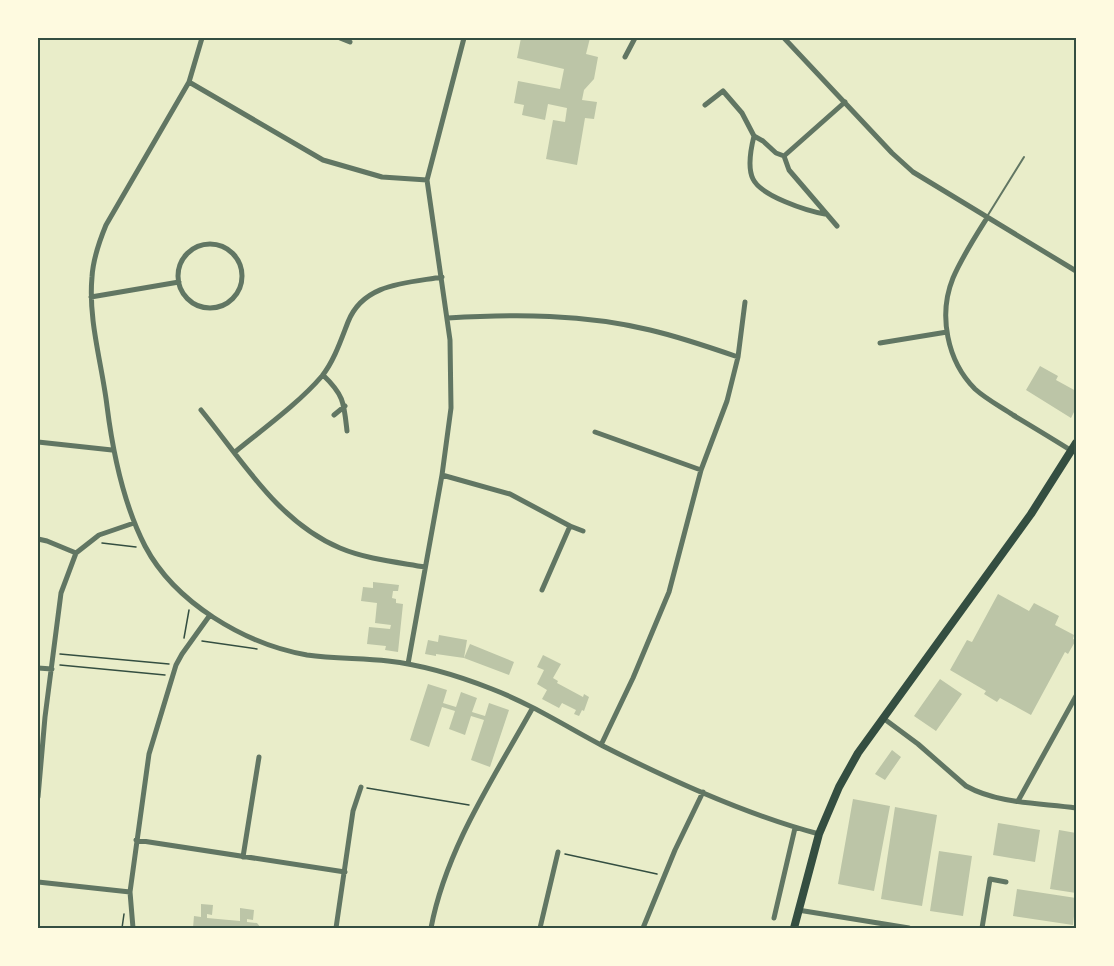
<svg xmlns="http://www.w3.org/2000/svg" width="1114" height="966" font-family="'IBM Plex Sans',sans-serif">
	<rect width="100%" height="100%" fill="#e9edc9"/>
	<path fill="#bcc5a7" d="M 521,38 L 590,38 L 586,54 L 598,57 L 594,79 L 584,90 L 582,100 L 597,102 L 594,119 L 585,118 L 577,165 L 546,159 L 553,120 L 565,122 L 567,108 L 548,104 L 545,120 L 522,115 L 524,105 L 514,103 L 518,81 L 560,89 L 564,69 L 517,58 Z
		M 1040,366 L 1058,376 L 1056,380 L 1076,391 L 1076,408 L 1071,418 L 1026,390 Z
		M 373,582 L 399,585 L 398,591 L 393,591 L 392,598 L 396,599 L 396,603 L 403,604 L 398,652 L 385,650 L 386,646 L 367,644 L 369,627 L 390,629 L 391,625 L 375,623 L 377,603 L 361,601 L 363,587 L 373,588 Z
		M 998,594 L 1029,611 L 1034,603 L 1059,616 L 1055,625 L 1074,635 L 1073,639 L 1076,640 L 1068,654 L 1065,652 L 1031,715 L 1000,698 L 997,702 L 984,694 L 986,691 L 950,670 L 967,640 L 972,642 Z
		M 439,635 L 467,640 L 464,658 L 436,654 L 436,656 L 425,654 L 428,640 L 438,642 Z
		M 470,644 L 514,662 L 509,675 L 464,658 Z
		M 543,655 L 561,664 L 553,678 L 558,681 L 557,683 L 583,697 L 584,694 L 589,697 L 584,711 L 582,710 L 579,716 L 574,714 L 576,710 L 562,703 L 559,708 L 542,699 L 547,690 L 537,684 L 544,670 L 537,667 Z
		M 940,679 L 962,694 L 936,731 L 914,716 Z
		M 428,684 L 447,690 L 443,703 L 456,707 L 461,692 L 477,698 L 472,712 L 485,716 L 489,703 L 509,710 L 490,767 L 471,760 L 484,720 L 471,716 L 465,735 L 449,729 L 455,711 L 442,707 L 429,747 L 410,740 Z
		M 892,750 L 901,757 L 885,780 L 875,774 Z
		M 853,799 L 890,806 L 874,891 L 838,884 Z
		M 895,807 L 937,815 L 922,906 L 881,899 Z
		M 998,823 L 1040,830 L 1035,862 L 993,855 Z
		M 1059,830 L 1076,833 L 1076,893 L 1050,889 Z
		M 939,851 L 972,856 L 963,916 L 930,911 Z
		M 1017,889 L 1076,898 L 1073,925 L 1013,916 Z
		M 201,904 L 213,905 L 212,915 L 207,914 L 207,918 L 240,921 L 240,908 L 254,910 L 253,920 L 247,919 L 247,922 L 257,923 L 261,928 L 193,928 L 194,916 L 201,917 Z"/>
	<g fill="none" stroke-linecap="round" stroke-linejoin="round">
		<path stroke="#344e41" stroke-width="1.5" d="M 102,543 L 136,547
			M 184,638 L 189,610
			M 202,641 L 257,649
			M 60,654 L 169,664
			M 60,665 L 165,675
			M 367,788 L 469,805
			M 565,854 L 657,874
			M 122,928 L 124,914"/>
		<path stroke="#617663" stroke-width="2" d="M 988,215 L 1024,157"/>
		<path stroke="#617663" stroke-width="5" d="M 202,38 L 189,82 L 106,225 C 99,242 93,259 92,277 C 88,320 102,364 107,406 C 113,454 123,503 145,546 C 175,603 245,644 307,655 C 334,659 361,658 388,661 C 423,665 459,676 492,689 C 531,704 567,727 603,746 C 670,780 747,815 819,834
			M 340,38 L 350,42
			M 784,38 L 892,153 L 913,172 L 1076,271
			M 625,57 L 635,38
			M 189,82 L 323,160 L 382,177 L 427,180
			M 705,105 L 723,91 L 742,113 L 754,136 L 763,141 L 776,153 L 784,156 L 789,170 L 837,226
			M 754,136 C 751,148 747,167 753,179 C 761,196 807,211 825,214
			M 784,156 L 845,102
			M 987,218 C 975,237 962,257 953,278 C 938,315 947,361 975,389 C 986,399 1001,407 1013,415 C 1033,427 1053,439 1072,451
			M178 276a32 32 0 1 1 64 0a32 32 0 1 1-64 0Z
			M 91,297 L 179,282
			M 448,318 C 516,314 584,314 650,330 C 680,337 709,347 738,357
			M 880,343 L 947,332
			M 323,375 C 344,395 344,403 347,431
			M 201,410 C 242,460 278,522 340,548 C 366,559 396,562 425,567
			M 334,415 L 345,406
			M 595,432 L 701,470
			M 38,442 L 112,450
			M 235,452 C 263,429 299,403 322,376 C 334,361 341,340 348,322 C 363,283 407,283 442,277
			M 442,475 L 510,494 L 570,526 L 542,590
			M 570,526 L 583,531
			M 38,539 L 47,541 L 76,553
			M 408,664 L 442,475 L 451,408 L 450,340 L 427,180 L 464,38
			M 38,668 L 52,669
			M 883,718 L 918,744 L 966,786 C 998,804 1040,803 1076,808
			M 601,745 L 633,678 L 669,592 L 701,470 L 727,401 L 738,357 L 745,302
			M 38,797 L 45,717 L 61,593 L 76,553 L 99,535 L 134,523
			M 1018,801 L 1076,696
			M 136,840 L 345,872
			M 243,857 L 259,757
			M 38,882 L 130,892
			M 798,910 L 909,928
			M 774,918 L 795,828
			M 133,928 L 130,892 L 149,754 L 176,665 L 182,654 L 210,615
			M 336,928 L 353,811 L 361,787
			M 431,928 C 446,849 493,779 532,709
			M 540,928 L 558,852
			M 643,928 L 675,850 L 703,792
			M 982,928 L 990,879 L 1006,882"/>
		<path stroke="#344e41" stroke-width="8" d="M 794,928 L 819,834 L 839,787 L 858,753 L 1031,514 L 1076,443"/>
	</g>
	<rect width="1114" height="966" fill="none" stroke="#fefae0" stroke-width="78"/>
	<rect x="39" y="39" width="1036" height="888" fill="none" stroke="#344e41" stroke-width="2"/>
</svg>
